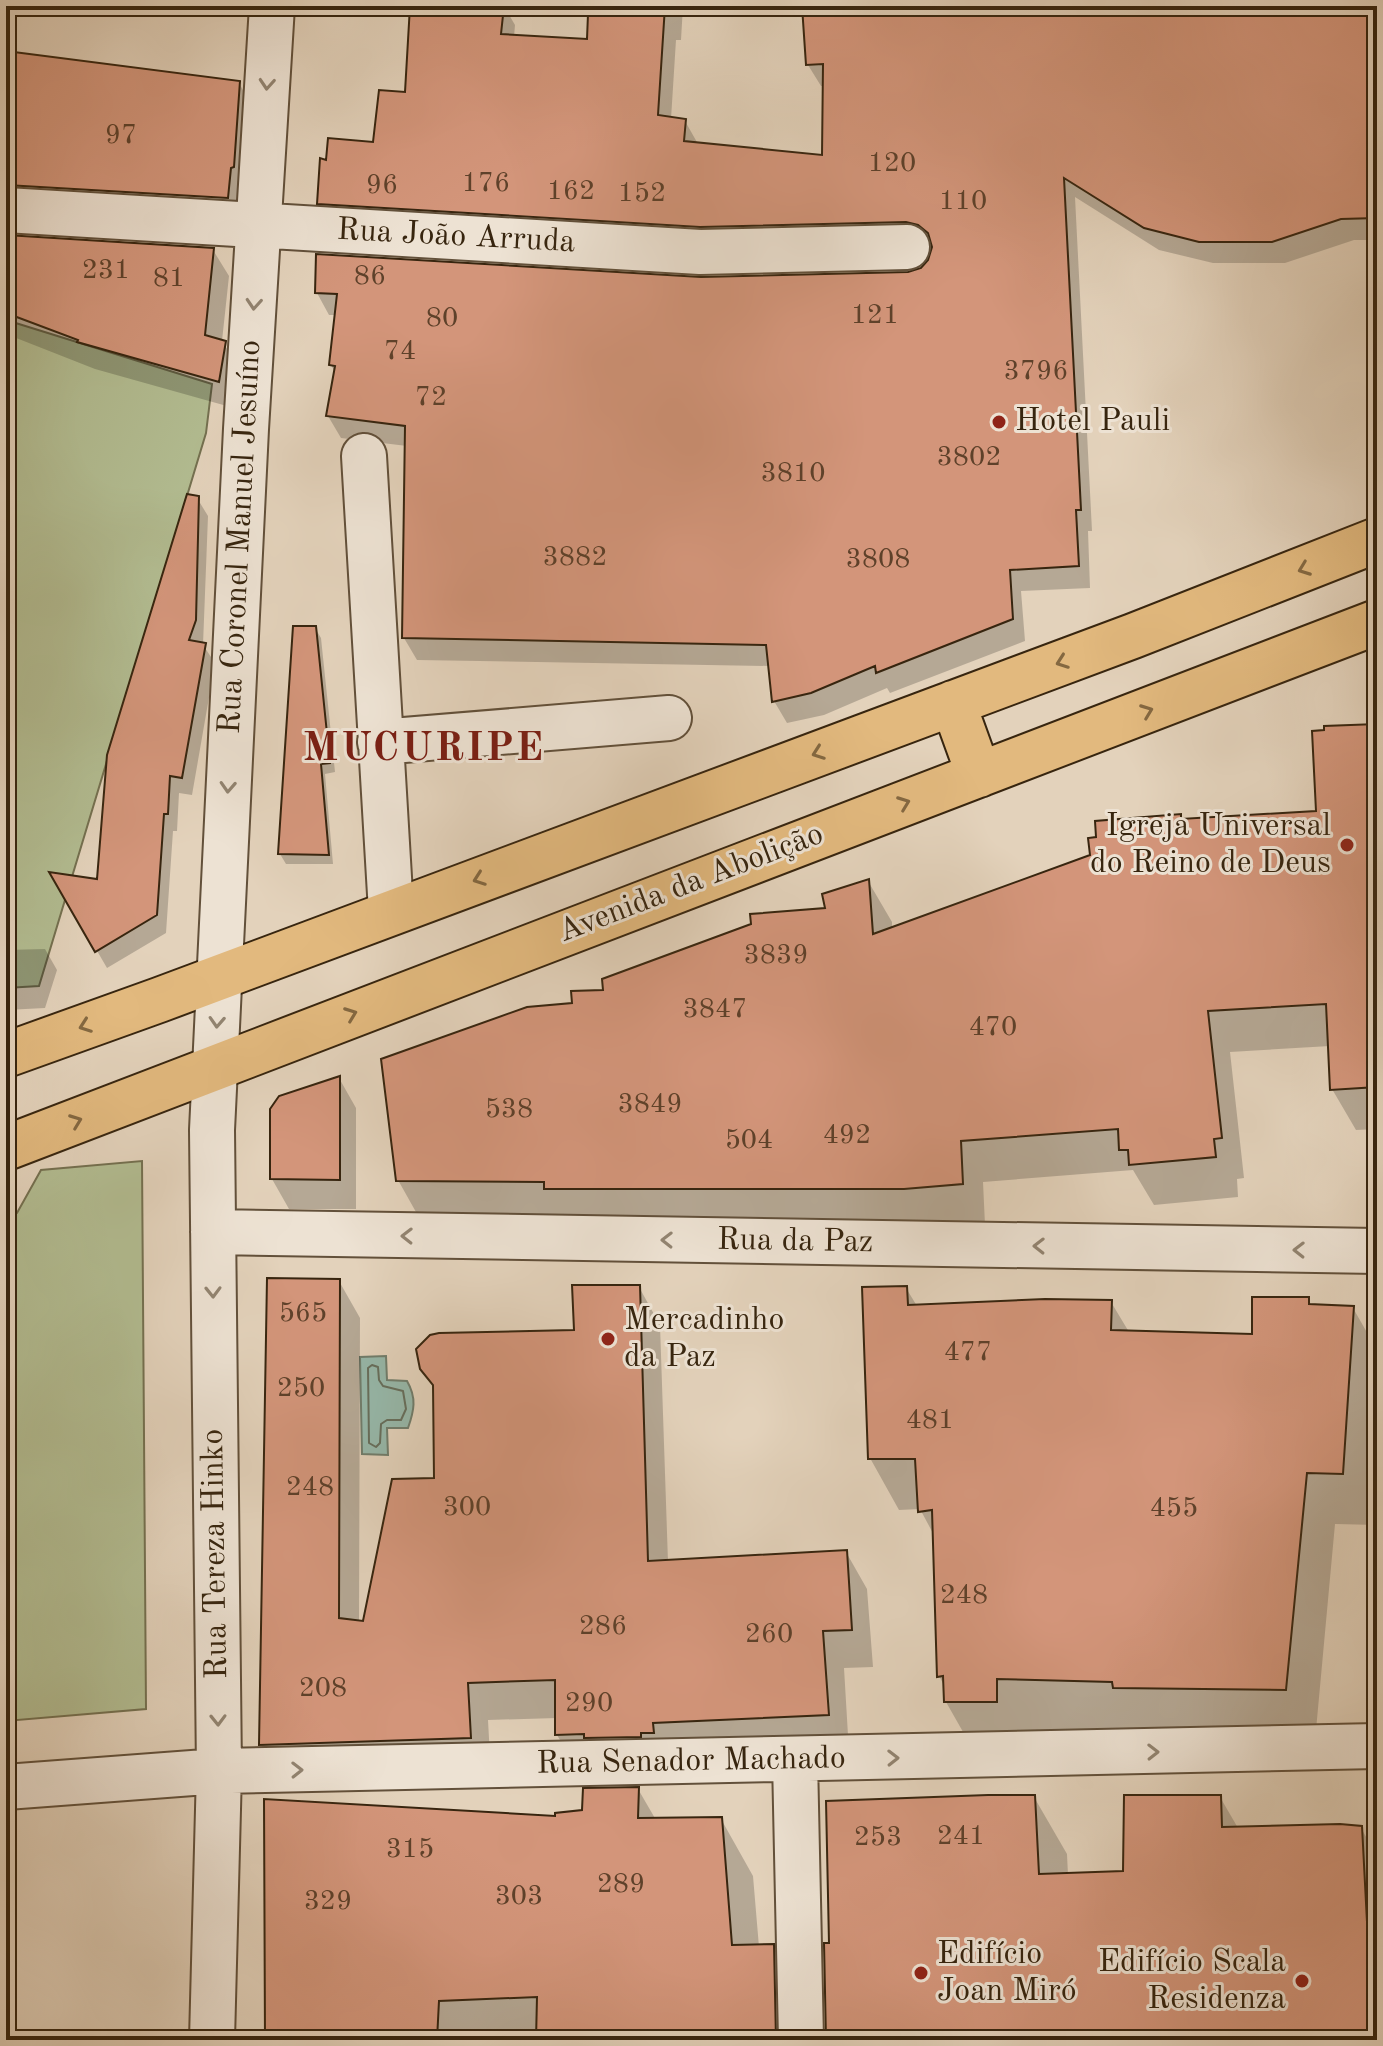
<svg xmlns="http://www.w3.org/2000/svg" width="1383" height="2046" font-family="'Old Standard TT',serif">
	<rect width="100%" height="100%" fill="#e3d2bb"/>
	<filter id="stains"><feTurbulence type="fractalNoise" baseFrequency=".0025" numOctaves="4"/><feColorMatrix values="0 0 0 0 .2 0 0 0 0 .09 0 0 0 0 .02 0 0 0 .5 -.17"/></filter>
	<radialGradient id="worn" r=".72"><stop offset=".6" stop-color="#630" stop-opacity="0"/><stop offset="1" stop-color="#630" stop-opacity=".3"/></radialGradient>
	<path fill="#b2bc91" stroke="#747050" stroke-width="2" d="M 6,320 L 212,384 L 206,433 L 39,986 L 6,988 Z
		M 142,1161 L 146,1709 L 6,1721 L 6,1217 L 17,1213 L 41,1170 Z"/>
	<path fill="#96b8aa" stroke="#707d6c" stroke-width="2" d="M 386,1356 L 387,1380 L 407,1381 C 417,1398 414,1411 408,1428 L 387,1428 L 388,1455 L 362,1454 L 360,1357 Z"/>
	<path fill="#0003" d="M 412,6 L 504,6 L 515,25 L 514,37 L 589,42 L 594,6 L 683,6 L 681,40 L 676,40 L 671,119 L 685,121 L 698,144 L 824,157 L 825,86 L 821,86 L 808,65 L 804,6 L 1377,6 L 1377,240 L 1354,240 L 1285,263 L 1213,263 L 1159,250 L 1075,197 L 1092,531 L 1088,531 L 1090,588 L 1021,591 L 1025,641 L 890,693 L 887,688 L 824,715 L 787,723 L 774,701 L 770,666 L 417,660 L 404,638 L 407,446 L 341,438 L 328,416 L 336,374 L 331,365 L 337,315 L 329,315 L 317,293 L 908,274 L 922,270 L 930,261 L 934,247 L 920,243 L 332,225 L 319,203 L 328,163 L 375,144 L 406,94 Z
		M 6,49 L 16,51 L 18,54 L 239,83 L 254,110 L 243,225 L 6,218 Z
		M 6,237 L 213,250 L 229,276 L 222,341 L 240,369 L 234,408 L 95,369 L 6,334 Z
		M 197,498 L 208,516 L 203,645 L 215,663 L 192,795 L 179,793 L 177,831 L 173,831 L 166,933 L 107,968 L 53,875 L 98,882 Z
		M 315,628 L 321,638 L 335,772 L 325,774 L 333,864 L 286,864 L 280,854 Z
		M 1377,726 L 1377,1129 L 1356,1130 L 1332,1089 L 1330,1046 L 1230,1052 L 1244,1178 L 1237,1179 L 1238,1197 L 1154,1205 L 1133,1170 L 983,1182 L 985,1225 L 421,1221 L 398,1180 L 574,1005 L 828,910 L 868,881 L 892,922 L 892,929 L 1092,856 L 1179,816 L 1182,821 L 1318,813 Z
		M 45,949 L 57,970 L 45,1008 L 6,1010 L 6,950 Z
		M 339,1078 L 356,1108 L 356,1209 L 289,1209 L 272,1179 Z
		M 339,1281 L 360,1318 L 359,1623 L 364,1623 L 436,1480 L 435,1390 L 422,1368 L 576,1332 L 639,1287 L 660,1325 L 668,1562 L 846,1552 L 867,1589 L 873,1667 L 844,1668 L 849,1752 L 579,1772 L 557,1735 L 557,1718 L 488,1720 L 491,1775 L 283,1782 L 261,1745 Z
		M 906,1288 L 917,1306 L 1111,1302 L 1129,1332 L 1254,1336 L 1308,1299 L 1312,1306 L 1353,1308 L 1369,1336 L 1377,1337 L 1377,1525 L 1335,1524 L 1315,1741 L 1025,1730 L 1025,1752 L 975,1753 L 946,1702 L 945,1687 L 939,1676 L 935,1537 L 920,1509 L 899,1510 L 870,1458 Z
		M 638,1789 L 656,1820 L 721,1819 L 753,1876 L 759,1947 L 773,1946 L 806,2003 L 806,2040 L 267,2040 L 556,1818 L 584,1812 Z
		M 1034,1797 L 1067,1854 L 1068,1875 L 1125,1873 L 1220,1797 L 1238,1828 L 1361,1828 L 1377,1856 L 1377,2040 L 828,2040 L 831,1945 Z"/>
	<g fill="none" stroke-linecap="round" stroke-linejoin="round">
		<path stroke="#666e5c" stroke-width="2" d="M 372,1365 L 378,1367 L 379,1380 L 383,1386 L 403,1391 L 406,1409 L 401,1420 L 387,1420 L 381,1424 L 380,1443 L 376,1447 L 369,1443 L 368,1368 Z"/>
	</g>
	<path fill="#d3957a" stroke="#37250f" stroke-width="2" d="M 410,6 L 504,6 L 501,34 L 587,39 L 588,14 L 591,15 L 592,6 L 665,6 L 658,115 L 686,119 L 684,141 L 822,155 L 823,64 L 806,65 L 802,6 L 1377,6 L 1377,218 L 1341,219 L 1272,242 L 1199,242 L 1144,228 L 1064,178 L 1081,510 L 1076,510 L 1079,566 L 1010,570 L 1013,619 L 876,673 L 875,666 L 811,693 L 772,702 L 766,645 L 402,638 L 405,426 L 326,416 L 335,366 L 329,365 L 337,294 L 315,293 L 316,254 L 701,277 L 908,272 L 921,268 L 928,260 L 932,247 L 928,233 L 918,225 L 906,222 L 700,227 L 317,204 L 320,158 L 326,160 L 328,138 L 373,142 L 379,90 L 405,92 Z
		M 6,51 L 240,81 L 234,167 L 231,168 L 228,198 L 6,185 L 10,93 L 6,92 Z
		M 6,235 L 214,248 L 205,335 L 226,341 L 219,382 L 77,342 L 78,340 L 6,313 Z
		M 187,494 L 199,496 L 196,620 L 189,640 L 206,643 L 182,778 L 170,776 L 168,814 L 164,814 L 157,915 L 95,952 L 49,872 L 97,879 L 107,755 Z
		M 293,626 L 316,626 L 330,763 L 321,764 L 329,855 L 278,854 Z
		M 1377,724 L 1377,1087 L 1330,1090 L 1326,1004 L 1208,1011 L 1222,1138 L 1214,1139 L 1216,1157 L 1129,1165 L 1128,1150 L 1119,1150 L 1118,1129 L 961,1141 L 963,1184 L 904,1189 L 544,1189 L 544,1182 L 396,1181 L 381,1059 L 527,1007 L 572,1003 L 571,991 L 603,990 L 602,979 L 751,924 L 750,914 L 825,908 L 822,894 L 869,879 L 873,934 L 1090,855 L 1088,838 L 1096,837 L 1095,821 L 1181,814 L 1181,819 L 1316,811 L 1312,731 L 1324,730 L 1324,726 Z
		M 340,1076 L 340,1180 L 270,1179 L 270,1109 L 279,1096 Z
		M 267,1278 L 340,1279 L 339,1618 L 363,1621 L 392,1479 L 434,1478 L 433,1385 L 420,1369 L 416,1349 L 430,1335 L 439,1333 L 574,1330 L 572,1285 L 640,1285 L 648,1561 L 847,1550 L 852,1630 L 823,1631 L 829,1715 L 653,1723 L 654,1733 L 641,1733 L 641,1737 L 584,1738 L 584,1734 L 555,1735 L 555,1680 L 468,1683 L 471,1738 L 259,1745 Z
		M 907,1286 L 908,1305 L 1045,1299 L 1112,1300 L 1111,1330 L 1252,1334 L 1252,1297 L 1309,1297 L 1309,1304 L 1354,1306 L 1343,1474 L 1307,1473 L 1286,1690 L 1113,1688 L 1112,1682 L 997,1679 L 997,1702 L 944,1702 L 943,1676 L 937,1677 L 932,1510 L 918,1512 L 915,1459 L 868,1459 L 862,1287 Z
		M 639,1787 L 638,1818 L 722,1817 L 732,1945 L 774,1944 L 776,2040 L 536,2040 L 537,1997 L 439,2001 L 437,2040 L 265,2040 L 264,1799 L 555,1816 L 555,1813 L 582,1810 L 583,1788 Z
		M 988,1795 L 1035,1795 L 1039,1874 L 1123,1871 L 1124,1795 L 1221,1795 L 1222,1827 L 1340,1824 L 1362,1826 L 1367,1922 L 1377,1922 L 1377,2040 L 826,2040 L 824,1943 L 829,1943 L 826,1801 Z"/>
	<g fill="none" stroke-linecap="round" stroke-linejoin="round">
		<g stroke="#62503a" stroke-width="48">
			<path id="minor" d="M 6,210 L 700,252 L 907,247
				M 364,456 L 391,911
				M 380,742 L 669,718
				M 213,1232 L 1377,1251
				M 795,1760 L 801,2040
				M 6,1787 L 219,1771 L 1377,1746
				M 212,2040 L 219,1771 L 212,1130 L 246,429 L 272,6"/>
		</g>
		<g stroke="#37250f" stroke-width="48">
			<path id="major" d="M 953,703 L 979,775
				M 6,1055 L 159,1000 L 1133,636 L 1377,540
				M 6,1148 L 1377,622"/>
		</g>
		<use href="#minor" stroke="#ede2d3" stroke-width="44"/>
		<use href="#major" stroke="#e2b97e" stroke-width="44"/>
	</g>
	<defs><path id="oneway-chevron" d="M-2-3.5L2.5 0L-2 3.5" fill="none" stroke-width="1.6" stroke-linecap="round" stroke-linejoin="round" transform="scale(2)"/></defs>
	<g stroke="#928471">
		<use href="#oneway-chevron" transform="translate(267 84) rotate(94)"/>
		<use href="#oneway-chevron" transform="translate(254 304) rotate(94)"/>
		<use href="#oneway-chevron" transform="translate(228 787) rotate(93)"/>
		<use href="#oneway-chevron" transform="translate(217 1022) rotate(93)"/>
		<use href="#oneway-chevron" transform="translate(407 1236) rotate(-179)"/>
		<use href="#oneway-chevron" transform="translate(667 1240) rotate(-179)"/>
		<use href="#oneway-chevron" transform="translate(1039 1246) rotate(-179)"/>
		<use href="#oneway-chevron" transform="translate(1299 1250) rotate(-179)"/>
		<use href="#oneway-chevron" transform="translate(213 1292) rotate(89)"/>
		<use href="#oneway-chevron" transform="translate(218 1720) rotate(89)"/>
		<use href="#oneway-chevron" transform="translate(1153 1752) rotate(-1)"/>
		<use href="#oneway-chevron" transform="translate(893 1758) rotate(-1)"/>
		<use href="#oneway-chevron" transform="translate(297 1770) rotate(-1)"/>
	</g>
	<g stroke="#846841">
		<use href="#oneway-chevron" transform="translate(1304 569) rotate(159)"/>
		<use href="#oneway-chevron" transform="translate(1062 662) rotate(160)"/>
		<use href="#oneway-chevron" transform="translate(1147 711) rotate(-21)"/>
		<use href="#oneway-chevron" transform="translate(818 753) rotate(160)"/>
		<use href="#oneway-chevron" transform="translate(904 803) rotate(-21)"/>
		<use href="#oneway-chevron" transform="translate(479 879) rotate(160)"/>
		<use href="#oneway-chevron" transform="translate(351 1014) rotate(-21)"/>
		<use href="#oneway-chevron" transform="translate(85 1026) rotate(160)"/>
		<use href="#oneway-chevron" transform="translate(76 1121) rotate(-21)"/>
	</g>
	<g fill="#8f2418" stroke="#ede2d3" stroke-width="3">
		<circle cx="999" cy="422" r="8"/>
		<circle cx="1347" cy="845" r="8"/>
		<circle cx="608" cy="1339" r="8"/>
		<circle cx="921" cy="1973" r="8"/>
		<circle cx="1302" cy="1981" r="8"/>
	</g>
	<g text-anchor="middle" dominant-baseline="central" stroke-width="6" stroke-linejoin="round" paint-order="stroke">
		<g font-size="28" fill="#5e412a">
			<text x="121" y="136">97</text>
			<text x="892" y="164">120</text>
			<text x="486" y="184">176</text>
			<text x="382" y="186">96</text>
			<text x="571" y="192">162</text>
			<text x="642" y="194">152</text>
			<text x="963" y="202">110</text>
			<text x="106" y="271">231</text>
			<text x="370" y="277">86</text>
			<text x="169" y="279">81</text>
			<text x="875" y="316">121</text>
			<text x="442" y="319">80</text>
			<text x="400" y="352">74</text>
			<text x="1036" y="372">3796</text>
			<text x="431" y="398">72</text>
			<text x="969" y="458">3802</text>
			<text x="793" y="474">3810</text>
			<text x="575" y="558">3882</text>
			<text x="878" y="560">3808</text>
			<text x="776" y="956">3839</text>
			<text x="715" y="1010">3847</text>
			<text x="993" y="1028">470</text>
			<text x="650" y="1105">3849</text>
			<text x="509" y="1110">538</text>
			<text x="847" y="1136">492</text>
			<text x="749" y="1141">504</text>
			<text x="303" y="1314">565</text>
			<text x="968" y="1353">477</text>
			<text x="301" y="1389">250</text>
			<text x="930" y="1421">481</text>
			<text x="310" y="1488">248</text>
			<text x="467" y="1508">300</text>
			<text x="1174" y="1509">455</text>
			<text x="964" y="1596">248</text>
			<text x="603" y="1627">286</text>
			<text x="769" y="1635">260</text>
			<text x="323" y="1689">208</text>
			<text x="589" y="1704">290</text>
			<text x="961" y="1837">241</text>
			<text x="878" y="1838">253</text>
			<text x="410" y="1850">315</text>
			<text x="621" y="1885">289</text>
			<text x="519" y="1897">303</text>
			<text x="328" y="1902">329</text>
		</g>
		<g font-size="32" fill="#37250f" stroke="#ede2d3">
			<text transform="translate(456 237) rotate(3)">Rua João Arruda</text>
			<text transform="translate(241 537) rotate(-87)">Rua Coronel Manuel Jesuíno</text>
			<text transform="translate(691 884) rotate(-21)">Avenida da Abolição</text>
			<text transform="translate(795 1242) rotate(1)">Rua da Paz</text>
			<text transform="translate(216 1554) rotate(-91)">Rua Tereza Hinko</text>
			<text transform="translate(691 1762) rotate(-1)">Rua Senador Machado</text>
		</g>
		<g font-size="32" fill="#37250f" stroke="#ede2d3" text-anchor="start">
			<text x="1015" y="422">Hotel Pauli</text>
			<text x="1331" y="827" text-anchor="end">Igreja Universal<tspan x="1331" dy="37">do Reino de Deus</tspan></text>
			<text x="624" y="1321">Mercadinho<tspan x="624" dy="37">da Paz</tspan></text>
			<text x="937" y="1955">Edifício<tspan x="937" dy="37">Joan Miró</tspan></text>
			<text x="1286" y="1963" text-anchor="end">Edifício Scala<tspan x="1286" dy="37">Residenza</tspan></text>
		</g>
		<g font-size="40" font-weight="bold" letter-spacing="2" fill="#7a1f14" stroke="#ede2d3">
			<text x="424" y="750">MUCURIPE</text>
		</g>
	</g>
	<rect width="1383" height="2046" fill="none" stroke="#e3d2bb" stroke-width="32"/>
	<rect x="8" y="8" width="1367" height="2030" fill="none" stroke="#37250f" stroke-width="4"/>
	<rect x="16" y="16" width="1351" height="2014" fill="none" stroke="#37250f" stroke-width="2"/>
	<rect width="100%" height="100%" filter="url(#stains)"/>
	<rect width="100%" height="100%" fill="url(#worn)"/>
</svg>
